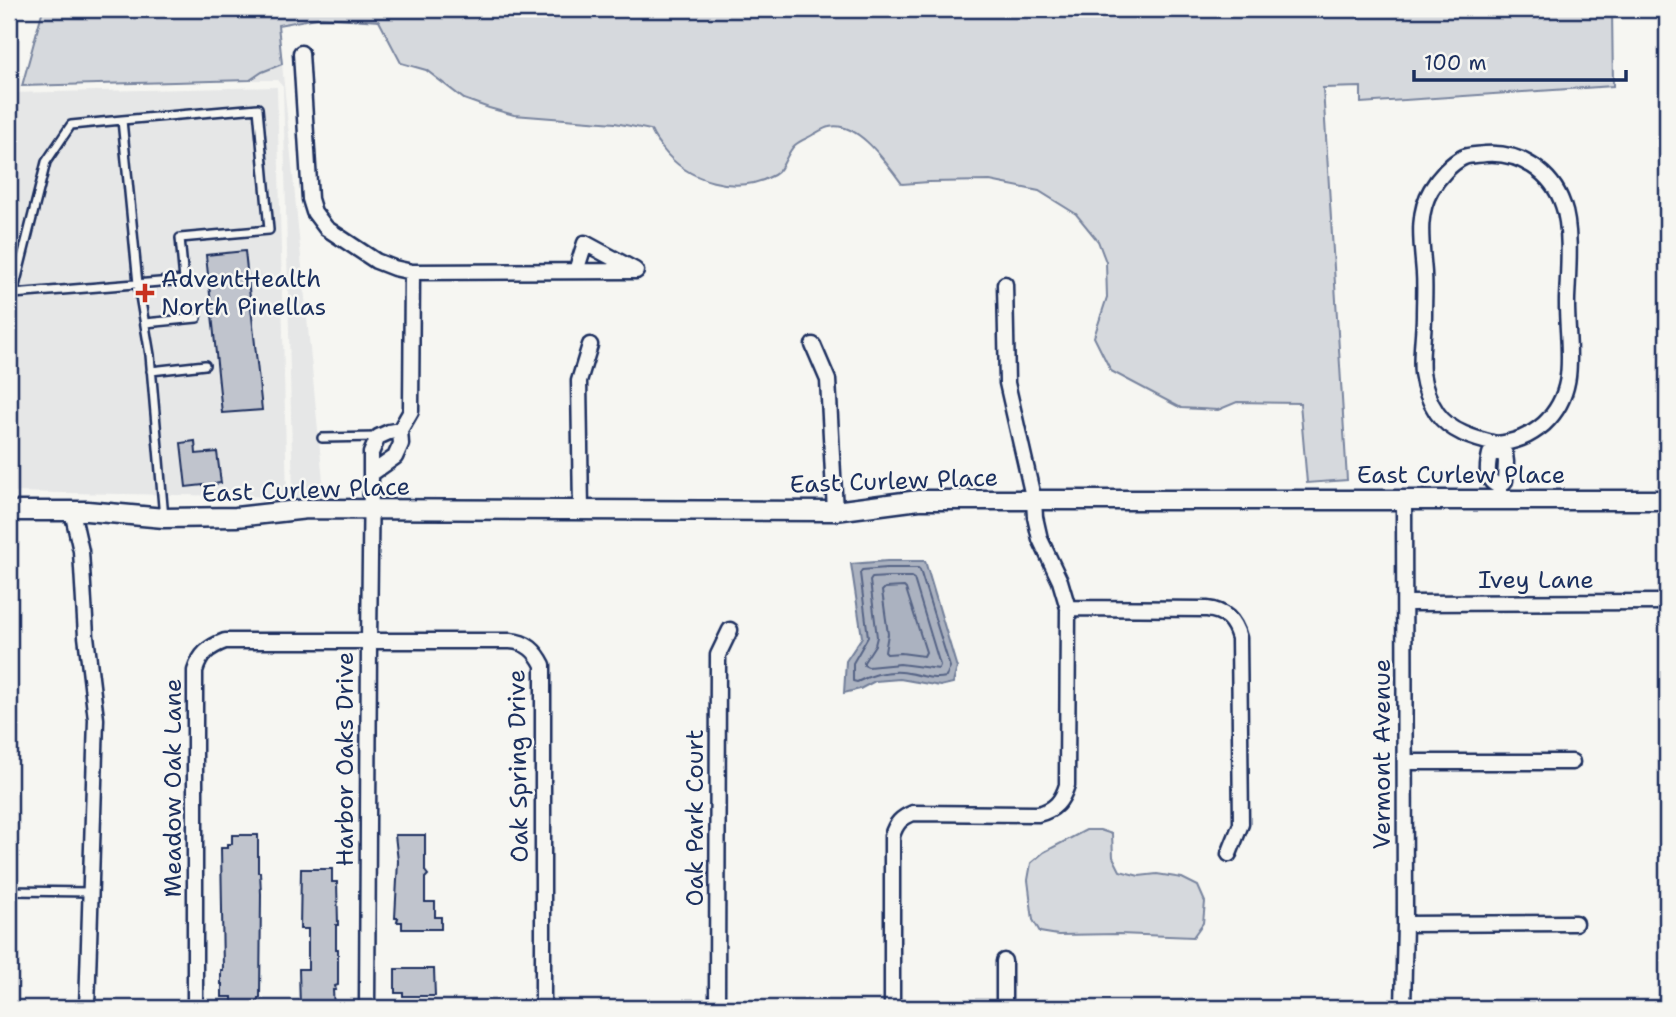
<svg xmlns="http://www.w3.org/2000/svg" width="1676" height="1017" font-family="'Shantell Sans',sans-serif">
	<rect width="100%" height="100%" fill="#f6f6f2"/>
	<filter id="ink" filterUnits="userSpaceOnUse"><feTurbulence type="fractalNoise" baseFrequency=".0143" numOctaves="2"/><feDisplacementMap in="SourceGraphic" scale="14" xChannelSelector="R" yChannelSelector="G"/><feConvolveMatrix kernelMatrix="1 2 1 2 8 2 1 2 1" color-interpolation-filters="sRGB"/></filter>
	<g filter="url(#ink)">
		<path fill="#e6e7e7" d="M 282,64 L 325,501 L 288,502 L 293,496 L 283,87 L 277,80 L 250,80 L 262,72 Z
			M 277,87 L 287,497 L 9,492 L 9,93 Z"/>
		<path fill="#d6d9dd" stroke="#78849e" stroke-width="2" d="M 43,9 L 1612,9 L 1613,86 L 1361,103 L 1361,87 L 1323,88 L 1347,480 L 1307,483 L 1300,403 L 1237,402 L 1218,410 L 1181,408 L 1111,371 L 1094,337 L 1107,297 L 1106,262 L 1098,241 L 1076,214 L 1039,191 L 990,181 L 929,182 L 902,184 C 887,164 858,120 829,127 C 824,128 818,132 814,134 C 808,138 801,140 795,145 C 786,153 784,170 774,175 C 736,196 687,181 662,148 C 658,142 653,137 651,130 L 615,123 L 514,115 L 489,108 L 464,99 L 426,70 L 401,63 L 379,21 L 322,17 L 278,25 L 282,64 L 262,72 L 250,80 L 22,86 Z
			M 1086,830 L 1100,830 L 1112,834 L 1113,857 L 1120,871 L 1139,876 L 1157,874 L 1182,878 L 1198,886 L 1205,902 L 1203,923 L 1193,937 L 1119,934 L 1058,935 L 1040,932 L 1033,920 L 1028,880 L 1031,863 L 1044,852 Z"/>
		<path fill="#abb2c0" stroke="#717e99" stroke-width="2" d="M 887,561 L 925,561 L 957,668 L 953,683 L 940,686 L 900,679 L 875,681 L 860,689 L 844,693 L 846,661 L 862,637 L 851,564 Z"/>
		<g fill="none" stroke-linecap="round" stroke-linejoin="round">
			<path stroke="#556385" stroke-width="2" d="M 887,568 L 918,568 L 920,570 L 950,667 L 946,677 C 931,681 916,673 901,672 C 884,671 871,675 857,682 L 853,681 L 853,663 L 868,637 L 860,573 L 862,570 Z
				M 888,577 L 911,577 L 914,579 L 940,665 L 939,669 L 900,664 L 868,667 L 864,665 L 864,662 L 875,645 L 877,637 L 870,581 L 872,578 Z
				M 885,588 L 904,587 L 906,589 L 926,652 L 924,656 L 901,653 L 887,654 L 885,652 L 888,634 L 882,591 Z"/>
		</g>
		<path fill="#c0c4cd" stroke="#1b2f5e" stroke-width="2" d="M 245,251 L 262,410 L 222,413 L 206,255 Z
			M 195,441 L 196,454 L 217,452 L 221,483 L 186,487 L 181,443 Z
			M 232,835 L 258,835 L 258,872 L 260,872 L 261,894 L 260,998 L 258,998 L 258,1008 L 232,1008 L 232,997 L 222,997 L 222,984 L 221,984 L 221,970 L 223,970 L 221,848 L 227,848 L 227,844 L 232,844 Z
			M 395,835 L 425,835 L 425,871 L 428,875 L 425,878 L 425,902 L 435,902 L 435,917 L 441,917 L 441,929 L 402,929 L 402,922 L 397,922 L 398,918 L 395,918 L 398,861 Z
			M 301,869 L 332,869 L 332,882 L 337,882 L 338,925 L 336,925 L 336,949 L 338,949 L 338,985 L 335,986 L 336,990 L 333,990 L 334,1008 L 300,1008 L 299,969 L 308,969 L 308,929 L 300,929 Z
			M 395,969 L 434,969 L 435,996 L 403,996 L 403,993 L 395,993 Z"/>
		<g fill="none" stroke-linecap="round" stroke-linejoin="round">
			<g stroke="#1b2f5e" stroke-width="12">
				<path id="service" d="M 122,120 L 258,108 L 269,230 L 180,238 L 184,280 L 13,294 L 46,162 L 71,125 L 122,120 L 138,284 L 150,355 L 164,518
					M 145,323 L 197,318
					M 151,371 L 205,365
					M 322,438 L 377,437
					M 9,891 L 92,892"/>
			</g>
			<g stroke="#1b2f5e" stroke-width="19">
				<path id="minor" d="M 301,53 L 310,199 L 314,212 L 326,228 L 376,261 L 394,268 L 412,272 L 636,271
					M 576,271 L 585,243 L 635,270
					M 813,345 L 828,380 L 835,511
					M 1496,444 C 1475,439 1450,432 1437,413 C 1429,401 1424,387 1422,373 C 1420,354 1424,334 1424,315 C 1424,301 1425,287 1424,273 C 1422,245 1416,215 1431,190 C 1438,178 1451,163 1464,157 C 1470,155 1479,155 1485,154 C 1519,151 1552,172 1563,205 C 1572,229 1568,273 1567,299 C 1566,345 1581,389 1544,424 C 1529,437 1515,442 1496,444 L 1497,452
					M 371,474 L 371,453 L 378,437 L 389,432 L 400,430
					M 1499,486 C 1485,481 1487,467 1490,454 L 1497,452 L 1505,454 L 1506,462 L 1505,481 L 1499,486 L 1499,499
					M 581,510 L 579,381 L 590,345
					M 72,511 L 81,551 L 86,636 L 96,719 L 87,1008
					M 1405,603 L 1667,602
					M 1068,608 L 1207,609 C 1225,611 1234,620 1239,638 L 1241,824 L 1229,854
					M 1405,762 L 1572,762
					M 1405,924 L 1575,923
					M 195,1008 L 195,671 C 200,654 209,647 225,641 L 510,641 C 527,642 536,651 543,665 L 543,1008
					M 367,1008 L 369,641 L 371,474 L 395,457 L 401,444 L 400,430 L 411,411 L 412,272
					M 717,1008 L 718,655 L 730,630
					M 892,1008 L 892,836 C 896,823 901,818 913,813 L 1038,814 C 1055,810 1062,801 1067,785 L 1068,608 L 1060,581 L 1040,539 L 1035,517 L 1034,501 L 1007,383 L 1005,284
					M 1004,1008 L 1004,961
					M 1403,1008 L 1405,924 L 1404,500"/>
			</g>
			<g stroke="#1b2f5e" stroke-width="23">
				<path id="tertiary" d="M 9,511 L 87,511 L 164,518 L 236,517 L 307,509 L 835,511 L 919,500 L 1667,500"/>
			</g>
			<use href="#service" stroke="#f6f6f2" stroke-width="7"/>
			<use href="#minor" stroke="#f6f6f2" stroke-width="14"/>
			<use href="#tertiary" stroke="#f6f6f2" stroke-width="18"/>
		</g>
	</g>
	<path fill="#c8321e" stroke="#f6f6f2" stroke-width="2.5" d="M141.5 282.5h7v7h7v7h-7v7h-7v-7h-7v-7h7z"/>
	<g text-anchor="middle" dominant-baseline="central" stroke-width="5" stroke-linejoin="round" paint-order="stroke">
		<g font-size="24" fill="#1b2f5e" stroke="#f6f6f2" text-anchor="start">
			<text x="161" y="279">AdventHealth<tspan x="161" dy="28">North Pinellas</tspan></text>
		</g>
		<g font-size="24" fill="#1b2f5e" stroke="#f6f6f2">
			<text x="1461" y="475">East Curlew Place</text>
			<text transform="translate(894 481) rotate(-2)">East Curlew Place</text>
			<text transform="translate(306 490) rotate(-2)">East Curlew Place</text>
			<text x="1536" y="580">Ivey Lane</text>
			<text transform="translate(1382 754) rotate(-90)">Vermont Avenue</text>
			<text transform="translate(345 759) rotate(-90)">Harbor Oaks Drive</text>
			<text transform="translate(518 766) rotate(-91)">Oak Spring Drive</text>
			<text transform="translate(173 788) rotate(-90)">Meadow Oak Lane</text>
			<text transform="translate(695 818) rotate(-90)">Oak Park Court</text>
		</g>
	</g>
	<rect width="1676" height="1017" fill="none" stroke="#f6f6f2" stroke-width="35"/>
	<rect x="18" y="18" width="1641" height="982" fill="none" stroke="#1b2f5e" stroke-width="2.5" filter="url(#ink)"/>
	<path d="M1414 70v10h212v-10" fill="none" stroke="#1b2f5e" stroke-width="3.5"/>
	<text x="1424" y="70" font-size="21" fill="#1b2f5e" stroke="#f6f6f2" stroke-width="5" paint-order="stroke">100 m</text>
</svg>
